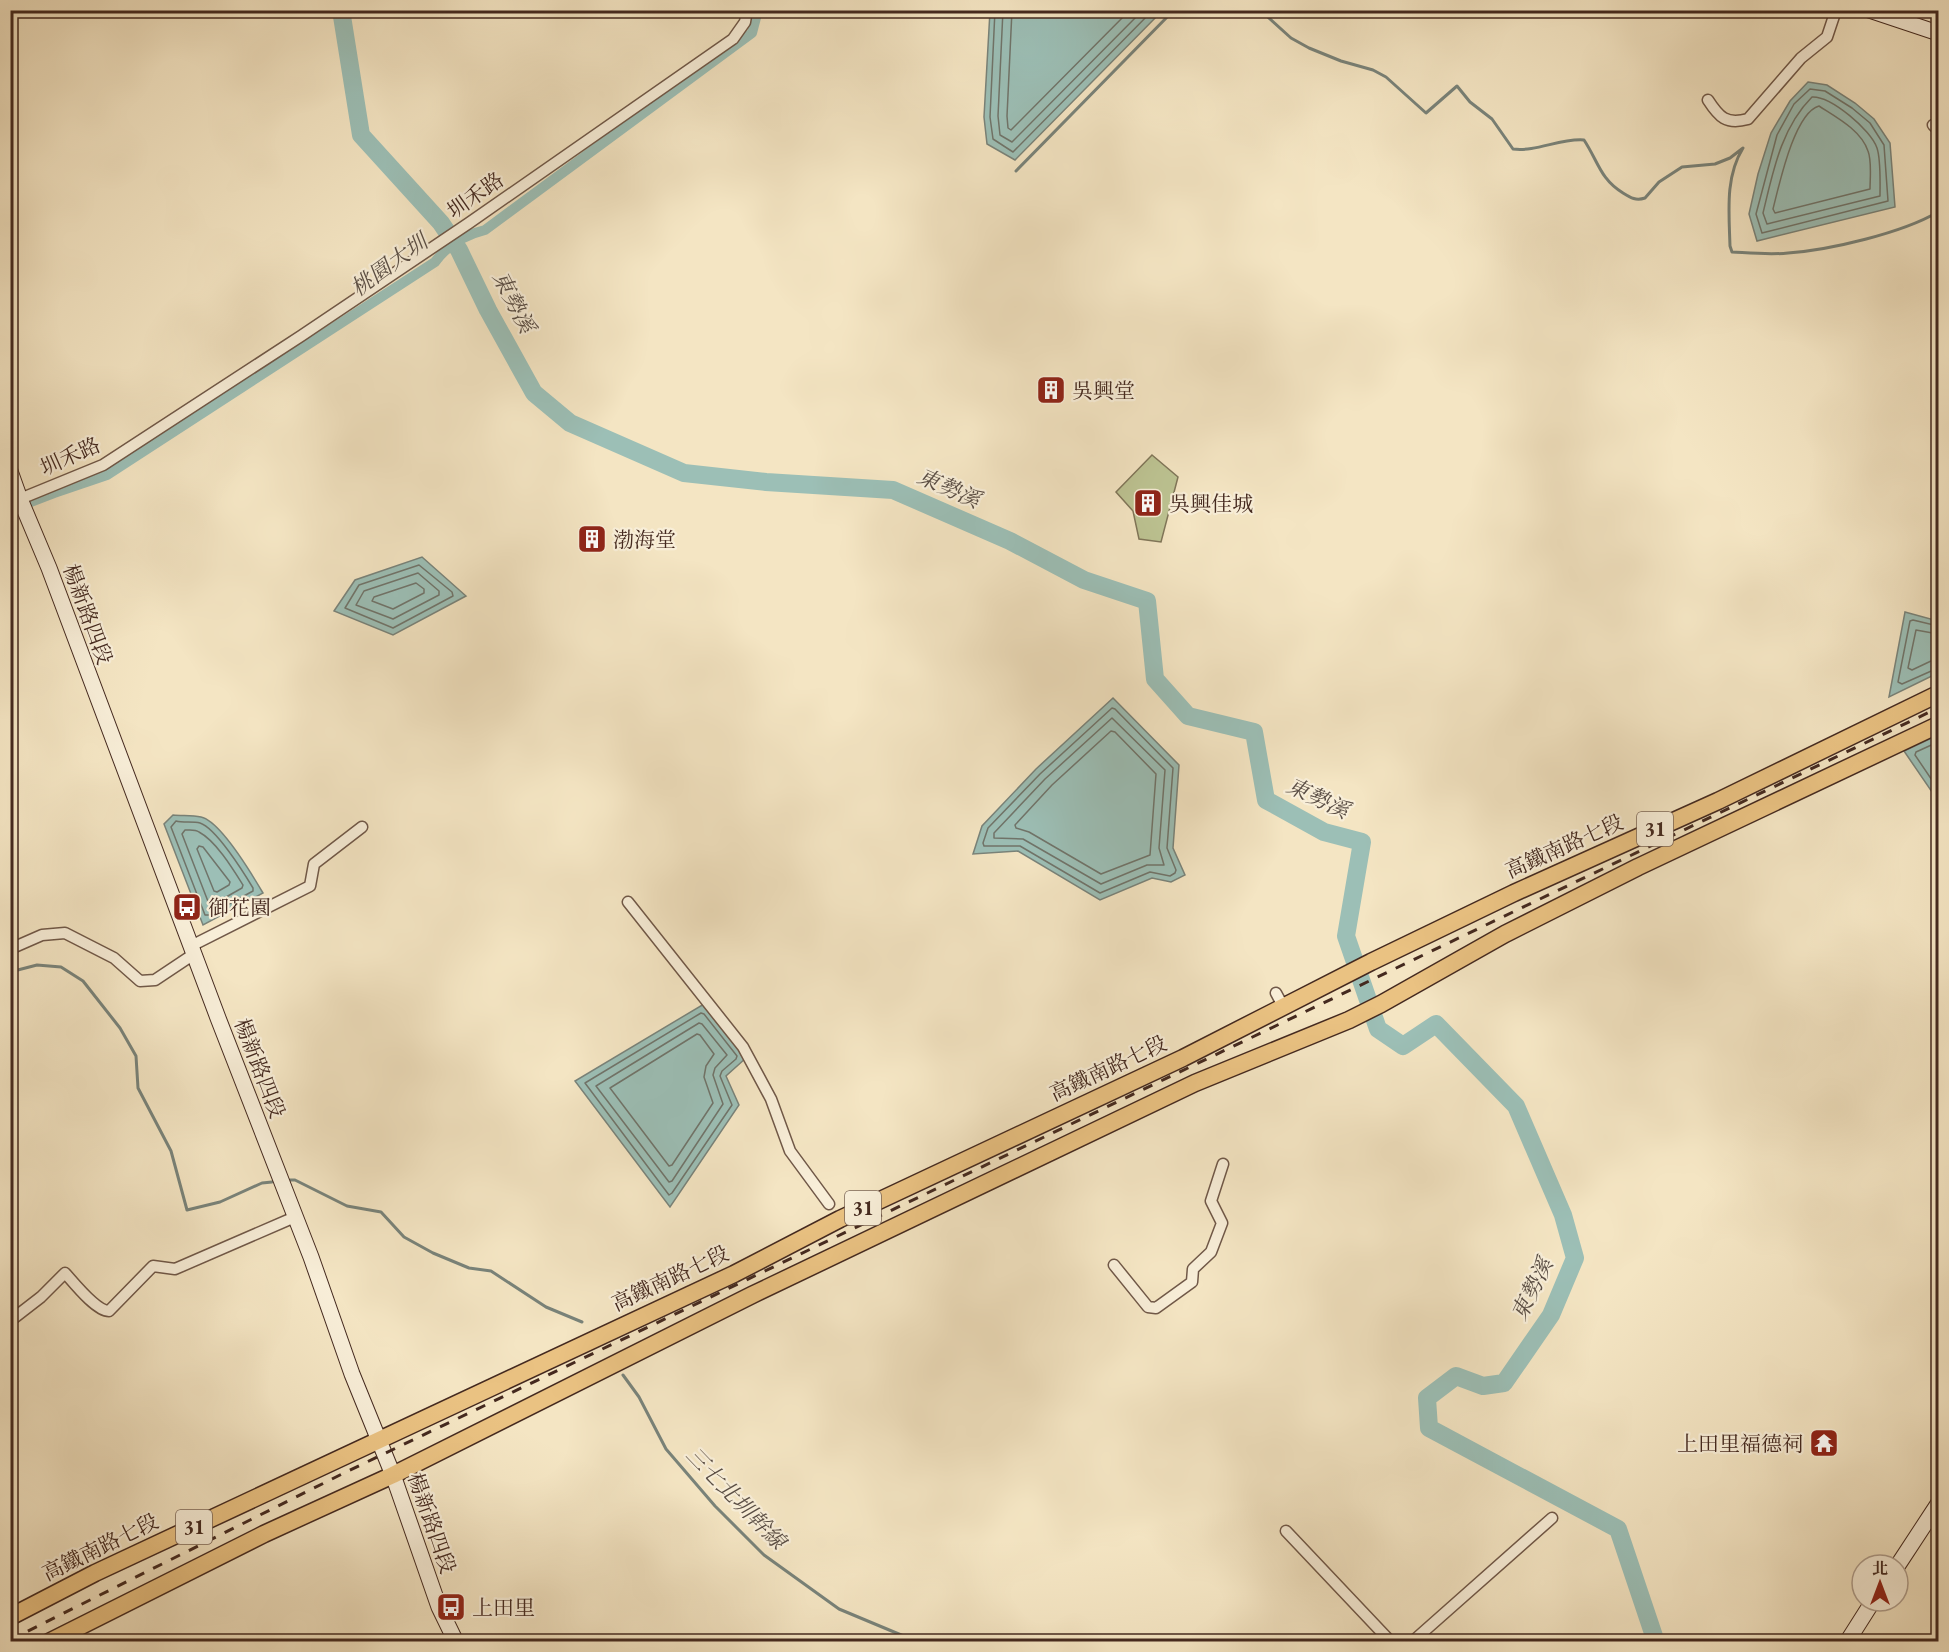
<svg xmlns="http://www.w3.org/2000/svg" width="1949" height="1652" font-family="'EB Garamond','Noto Serif TC',serif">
	<rect width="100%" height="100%" fill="#f4e5c3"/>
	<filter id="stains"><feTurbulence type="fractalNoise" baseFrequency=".00333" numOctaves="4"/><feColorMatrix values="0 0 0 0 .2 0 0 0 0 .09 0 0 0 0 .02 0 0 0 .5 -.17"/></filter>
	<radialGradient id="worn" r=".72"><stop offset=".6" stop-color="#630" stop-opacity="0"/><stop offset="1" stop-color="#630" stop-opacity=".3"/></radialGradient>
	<path fill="#bdc493" stroke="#807659" stroke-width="1.5" d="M 1152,455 L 1178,477 L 1161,542 L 1139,539 L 1133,511 L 1116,492 Z"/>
	<path fill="#9cbfb6" stroke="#79837a" stroke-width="1.5" d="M 990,11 L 990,10 L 1162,11 L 1015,160 L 987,144 L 984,117 Z
		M 1808,82 L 1827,85 L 1855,103 L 1874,119 L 1890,143 L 1895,207 L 1757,241 L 1749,214 L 1758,174 L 1771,133 L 1790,101 Z
		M 422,557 L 466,596 L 393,635 L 334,611 L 355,580 Z
		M 1905,612 L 1938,621 L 1938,673 L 1889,697 Z
		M 1113,698 L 1179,765 L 1173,848 L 1185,875 L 1171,882 L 1152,878 L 1100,900 L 1018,851 L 973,854 L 982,826 L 1036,769 Z
		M 1938,735 L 1938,796 L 1932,792 L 1904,751 Z
		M 173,815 C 182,816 192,815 201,817 C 220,821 253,876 263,893 L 203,925 L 164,824 Z
		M 704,1004 L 746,1058 L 726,1076 L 739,1105 L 670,1207 L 575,1081 Z"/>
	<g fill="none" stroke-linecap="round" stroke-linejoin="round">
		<path stroke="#70746a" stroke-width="1.5" d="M 995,10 L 990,117 L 993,139 L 1013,152 L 1153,10
			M 1003,10 L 998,116 L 1000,135 L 1012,142 L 1143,10
			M 1012,10 L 1007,116 L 1008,128 L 1011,130 L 1130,10
			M 1810,89 L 1825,91 L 1852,108 L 1870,123 L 1884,145 L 1888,201 L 1762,233 L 1756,214 L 1777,135 L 1794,104 Z
			M 1812,97 C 1831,96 1871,130 1877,148 C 1881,160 1880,183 1880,196 L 1767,224 L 1763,213 C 1773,172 1781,128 1812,97 Z
			M 1819,106 C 1836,117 1861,130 1868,151 C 1872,161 1870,178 1870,189 L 1775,213 L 1773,209 C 1779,186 1794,113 1819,106 Z
			M 419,565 L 452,592 L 453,596 L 393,628 L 345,608 L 359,585 Z
			M 418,573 L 439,591 L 439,595 L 393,619 L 356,605 L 364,591 Z
			M 416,583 L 424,589 L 424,593 L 393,609 L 372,601 L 374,597 Z
			M 1938,626 L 1913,620 L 1910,621 L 1898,682 L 1902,684 L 1938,668
			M 1938,634 L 1916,630 L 1908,668 L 1912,670 L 1931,661 L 1938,660
			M 1112,708 L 1115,709 L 1173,768 L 1167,848 L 1176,870 L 1175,873 L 1170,876 L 1150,872 L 1100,893 L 1020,846 L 984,846 L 983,843 L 988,828 L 1040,774 Z
			M 1112,718 L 1165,770 L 1159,848 L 1164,865 L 1147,865 L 1101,884 L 1023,839 L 994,838 L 994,833 L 1045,779 Z
			M 1111,731 L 1115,732 L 1156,774 L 1150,855 L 1101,874 L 1029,832 L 1016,828 L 1015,825 L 1052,785 Z
			M 1938,742 L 1916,752 L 1915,755 L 1938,789
			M 176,821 C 183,823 193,821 200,823 C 216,828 244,873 253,888 L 253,891 L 209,915 L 205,915 L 171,827 Z
			M 185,830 C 190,830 195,829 199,832 C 216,841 233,869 243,885 L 242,888 L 212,905 L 209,904 L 182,834 Z
			M 199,846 L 203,847 L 230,882 L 229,885 L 217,892 L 214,891 L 197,849 Z
			M 701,1013 L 704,1014 L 737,1056 L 736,1059 L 722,1071 L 720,1076 L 732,1105 L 672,1193 L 669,1195 L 585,1083 Z
			M 699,1023 L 702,1024 L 727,1055 L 715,1068 L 713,1075 L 723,1104 L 672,1181 L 669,1182 L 596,1086 Z
			M 697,1034 L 700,1035 L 714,1054 L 706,1066 L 704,1077 L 713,1103 L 672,1165 L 669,1166 L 610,1088 Z"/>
		<path stroke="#79837a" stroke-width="3" d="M 1260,10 L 1291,38 L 1309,48 L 1341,61 L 1373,70 L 1386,77 L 1426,113 L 1457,86 L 1470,102 L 1492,119 L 1513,149 C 1537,152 1560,138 1584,140 C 1598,161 1600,179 1623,193 C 1631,198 1636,201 1645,198 L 1659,182 L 1682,167 L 1715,164 L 1730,158 L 1743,148 C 1725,177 1729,212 1730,246 L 1732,252 C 1750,253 1770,255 1788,253 C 1830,250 1902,233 1938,212
			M 1016,171 L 1174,10
			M 10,972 L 37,965 L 61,967 L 83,981 L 120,1028 L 136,1056 L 138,1088 L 171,1151 L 187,1210 L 220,1202 L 262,1183 L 272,1182
			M 290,1180 L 295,1180 L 347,1206 L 381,1212 L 404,1237 L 433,1253 L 469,1268 L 491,1271 L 546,1307 L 582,1322
			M 623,1375 L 639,1397 L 666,1449 L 715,1506 L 764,1555 L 839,1609 L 906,1637 L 955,1638 L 958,1642"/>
		<path stroke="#9cbfb6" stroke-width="10" d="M 10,510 L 54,493 L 107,475 L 435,262 C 448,244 465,235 485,230 L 752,33 L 758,10"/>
		<path stroke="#9cbfb6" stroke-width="18" d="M 341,10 L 361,135 L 441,223 L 459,250 L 488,310 L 534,393 L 570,423 L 684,473 L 766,482 L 893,490 L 1010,541 L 1084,580 L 1147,601 L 1155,679 L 1188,716 L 1254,732 L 1266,800 L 1324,832 L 1362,842 L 1346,936 L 1378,1029 L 1403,1046 L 1436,1024 L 1516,1106 L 1563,1215 L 1575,1258 L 1551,1315 L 1504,1383 L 1483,1386 L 1456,1376 L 1427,1398 L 1429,1428 L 1618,1529 L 1656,1642"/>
		<g stroke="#705848" stroke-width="13">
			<path id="street" d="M 1708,100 C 1719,117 1726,125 1748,119 L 1801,58 L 1827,37 L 1836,10
				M 1933,125 L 1938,130
				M 20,499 L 103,465 L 301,336 L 469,223 L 733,39 L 745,22 L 747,10
				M 628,902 L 743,1047 L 771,1099 L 790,1151 L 829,1204
				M 191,946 L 310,886 L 314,864 L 362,827
				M 10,949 L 42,935 L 65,933 L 114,958 L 140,981 L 155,980 L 194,954
				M 1276,993 L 1283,1006
				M 1114,1265 L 1148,1307 L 1156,1308 L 1192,1282 L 1193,1269 L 1211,1252 L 1222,1223 L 1211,1201 L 1223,1164
				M 10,1321 L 41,1297 L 65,1273 C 74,1283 96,1311 109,1311 L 153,1266 L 175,1269 L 295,1217
				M 1286,1531 L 1391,1642
				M 1412,1642 L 1552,1518"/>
		</g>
		<g stroke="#44291f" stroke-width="17">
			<path id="secondary" d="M 1869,10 L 1938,33
				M 10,471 L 20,499 L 49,568 L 218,1018 L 311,1257 L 352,1374 L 393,1475 L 439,1607 L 456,1642
				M 1898,1565 L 1938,1504
				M 1847,1642 L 1873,1601"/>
		</g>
		<g stroke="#44291f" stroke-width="19">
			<path id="primary" d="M 10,1617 L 95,1573 L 734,1274 L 840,1219 L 1183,1058 L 1371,962 L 1514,893 L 1718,801 L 1938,694
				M 49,1642 L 264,1534 L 393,1475 L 752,1295 L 1195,1083 L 1349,1020 L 1381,1004 L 1505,934 L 1638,867 L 1938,725"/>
		</g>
		<use href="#street" stroke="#f8eed8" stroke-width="10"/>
		<use href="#secondary" stroke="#f8eed8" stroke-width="15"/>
		<use href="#primary" stroke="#eac282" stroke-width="16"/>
		<path stroke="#44291f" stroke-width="3" stroke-dasharray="10 10" stroke-linecap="butt" d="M 10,1640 L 344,1473 L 1938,708"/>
	</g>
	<defs>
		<g id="building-square" transform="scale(1.5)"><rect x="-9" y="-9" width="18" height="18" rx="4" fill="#8f2418" stroke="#f8eed8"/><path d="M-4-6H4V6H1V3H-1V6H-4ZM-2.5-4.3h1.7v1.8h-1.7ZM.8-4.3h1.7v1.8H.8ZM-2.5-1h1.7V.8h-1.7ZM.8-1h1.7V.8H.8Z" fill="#fff"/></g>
		<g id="bus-square" transform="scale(1.5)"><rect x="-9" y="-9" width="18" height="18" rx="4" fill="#8f2418" stroke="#f8eed8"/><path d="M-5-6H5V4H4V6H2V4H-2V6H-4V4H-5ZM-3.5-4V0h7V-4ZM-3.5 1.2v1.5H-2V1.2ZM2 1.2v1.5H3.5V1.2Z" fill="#fff"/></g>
		<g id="temple-square" transform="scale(1.5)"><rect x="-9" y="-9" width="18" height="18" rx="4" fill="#8f2418" stroke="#f8eed8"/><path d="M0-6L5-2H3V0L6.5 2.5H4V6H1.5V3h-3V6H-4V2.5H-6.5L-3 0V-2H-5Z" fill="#fff"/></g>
	</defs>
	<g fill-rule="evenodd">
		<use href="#building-square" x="1051" y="390"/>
		<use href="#building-square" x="1148" y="503"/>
		<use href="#building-square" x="592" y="539"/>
		<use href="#bus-square" x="187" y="907"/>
		<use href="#temple-square" x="1824" y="1443"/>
		<use href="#bus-square" x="451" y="1607"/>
	</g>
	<g text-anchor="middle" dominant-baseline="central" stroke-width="4.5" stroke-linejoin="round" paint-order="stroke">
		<g fill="#f8eed8" stroke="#7a6456" stroke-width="1.5">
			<rect x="1637" y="812" width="36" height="34" rx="4.5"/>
			<rect x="845" y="1191" width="36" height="34" rx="4.5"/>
			<rect x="176" y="1510" width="36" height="34" rx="4.5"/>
		</g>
		<g font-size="20" font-weight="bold" fill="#44291f">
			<text x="1655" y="829">31</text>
			<text x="863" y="1208">31</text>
			<text x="194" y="1527">31</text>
		</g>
		<g font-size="21" fill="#44291f" stroke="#f8eed8">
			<text transform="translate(475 195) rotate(-35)">圳禾路</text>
			<text transform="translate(70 456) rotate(-24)">圳禾路</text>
			<text transform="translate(88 614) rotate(70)">楊新路四段</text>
			<text transform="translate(1564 846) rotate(-24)">高鐵南路七段</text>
			<text transform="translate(260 1068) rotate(69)">楊新路四段</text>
			<text transform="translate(1108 1068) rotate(-25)">高鐵南路七段</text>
			<text transform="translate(670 1278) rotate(-25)">高鐵南路七段</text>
			<text transform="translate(432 1523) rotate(71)">楊新路四段</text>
			<text transform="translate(100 1547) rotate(-26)">高鐵南路七段</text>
		</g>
		<g font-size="21" fill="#44291f" stroke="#f8eed8" text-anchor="start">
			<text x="1072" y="390">吳興堂</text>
			<text x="1169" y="503">吳興佳城</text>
			<text x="613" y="539">渤海堂</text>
			<text x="208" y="907">御花園</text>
			<text x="1803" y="1443" text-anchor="end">上田里福德祠</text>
			<text x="472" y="1607">上田里</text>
		</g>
		<g font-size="22" font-style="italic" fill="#5a4e45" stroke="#f8eed8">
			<text transform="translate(389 265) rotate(-36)">桃園大圳</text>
			<text transform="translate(514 302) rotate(63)">東勢溪</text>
			<text transform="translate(949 488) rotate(24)">東勢溪</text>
			<text transform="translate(1318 798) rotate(25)">東勢溪</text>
			<text transform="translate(1532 1289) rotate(-64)">東勢溪</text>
			<text transform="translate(736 1498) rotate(46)">三七北圳幹線</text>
		</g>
	</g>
	<rect width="1949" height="1652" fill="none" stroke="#f4e5c3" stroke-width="36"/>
	<rect x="12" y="12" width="1925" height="1628" fill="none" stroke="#44291f" stroke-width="3"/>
	<rect x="18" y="18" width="1913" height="1616" fill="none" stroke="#44291f" stroke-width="1.5"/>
	<g transform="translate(1880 1583)"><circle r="28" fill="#f8eed8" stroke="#b09f8e" stroke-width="1.5"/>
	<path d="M0-4.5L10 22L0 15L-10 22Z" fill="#8f2418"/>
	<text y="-9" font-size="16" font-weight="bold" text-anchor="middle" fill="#44291f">北</text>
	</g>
	<rect width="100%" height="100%" filter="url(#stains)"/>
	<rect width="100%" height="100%" fill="url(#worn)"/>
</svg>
